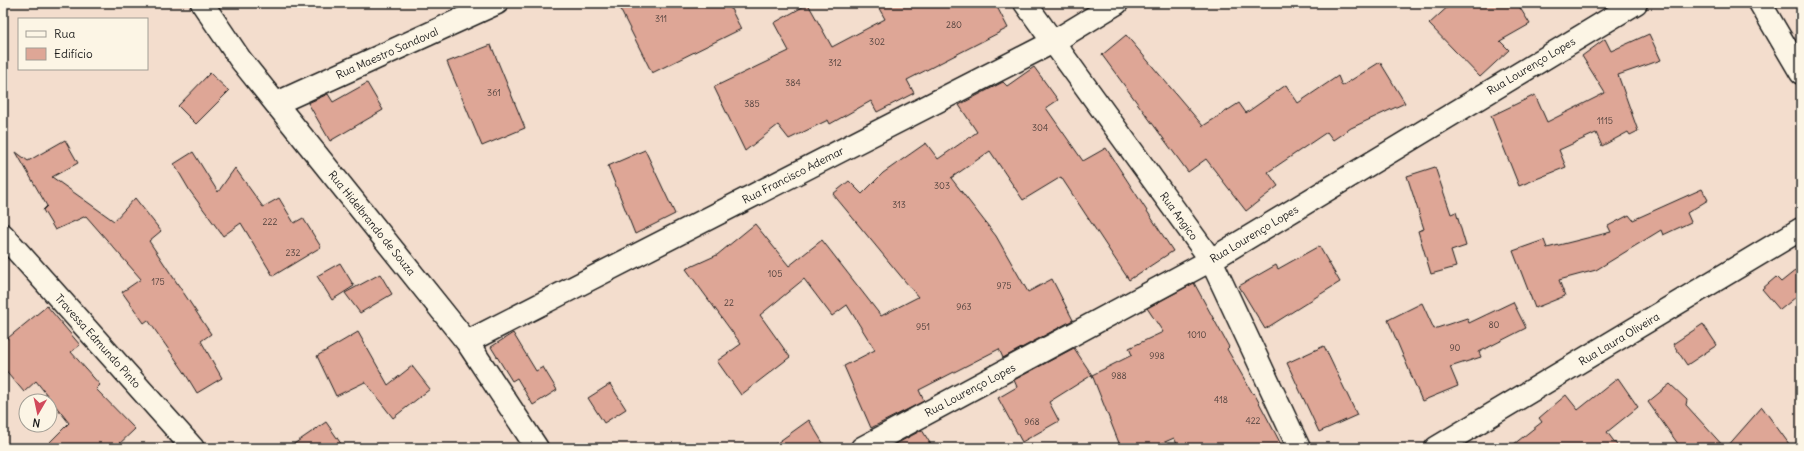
<svg xmlns="http://www.w3.org/2000/svg" width="1804" height="451" font-family="Delius,sans-serif">
	<rect width="100%" height="100%" fill="#f3ddcd"/>
	<filter id="ink" filterUnits="userSpaceOnUse"><feTurbulence type="fractalNoise" baseFrequency=".025" numOctaves="2"/><feDisplacementMap in="SourceGraphic" scale="8" xChannelSelector="R" yChannelSelector="G"/><feConvolveMatrix kernelMatrix="1 2 1 2 8 2 1 2 1" color-interpolation-filters="sRGB"/></filter>
	<g filter="url(#ink)">
		<path fill="#dea696" stroke="#1c1c1c" d="M 617,3 L 728,3 L 741,29 L 652,73 Z
			M 876,3 L 995,3 L 1008,28 L 907,80 L 914,93 L 877,112 L 871,101 L 830,124 L 828,120 L 789,139 L 778,125 L 745,151 L 714,87 L 789,51 L 774,23 L 808,4 L 832,47 L 885,19 Z
			M 1452,3 L 1517,3 L 1530,24 L 1500,41 L 1509,50 L 1480,77 L 1429,24 Z
			M 1649,34 L 1661,60 L 1618,75 L 1638,131 L 1630,135 L 1628,132 L 1602,146 L 1596,133 L 1559,150 L 1566,167 L 1519,186 L 1491,116 L 1535,95 L 1547,122 L 1605,93 L 1582,56 L 1605,39 L 1611,51 Z
			M 1126,35 L 1203,126 L 1239,103 L 1246,113 L 1286,85 L 1298,103 L 1338,76 L 1342,86 L 1380,62 L 1405,103 L 1351,128 L 1333,140 L 1327,132 L 1268,172 L 1278,186 L 1246,211 L 1206,159 L 1188,172 L 1102,55 Z
			M 491,45 L 525,128 L 482,146 L 447,62 Z
			M 1034,67 L 1058,100 L 1046,108 L 1083,161 L 1106,148 L 1173,251 L 1129,280 L 1061,177 L 1023,200 L 990,151 L 951,178 L 996,236 L 1028,292 L 1052,279 L 1073,320 L 1003,358 L 999,349 L 919,390 L 924,401 L 871,428 L 844,366 L 875,350 L 847,305 L 832,316 L 804,279 L 760,315 L 790,357 L 741,395 L 717,361 L 741,344 L 686,269 L 717,255 L 755,224 L 789,266 L 822,240 L 881,316 L 918,297 L 833,194 L 849,181 L 862,194 L 883,173 L 926,143 L 938,159 L 977,132 L 959,105 L 1003,82 L 1007,86 Z
			M 210,73 L 229,91 L 196,124 L 178,106 Z
			M 367,83 L 383,110 L 330,141 L 308,103 L 328,94 L 333,102 Z
			M 65,140 L 78,163 L 52,177 L 114,221 L 135,198 L 161,231 L 149,241 L 211,334 L 201,341 L 222,378 L 197,393 L 183,370 L 148,320 L 144,323 L 122,292 L 141,279 L 86,216 L 55,230 L 43,210 L 47,206 L 16,152 L 28,161 Z
			M 645,150 L 675,214 L 635,234 L 608,166 Z
			M 193,152 L 218,192 L 235,168 L 263,207 L 279,198 L 294,223 L 303,218 L 321,247 L 273,276 L 241,223 L 223,236 L 190,191 L 174,164 Z
			M 1435,167 L 1451,214 L 1456,212 L 1466,246 L 1451,251 L 1456,267 L 1431,274 L 1418,231 L 1424,229 L 1407,176 Z
			M 1702,189 L 1708,200 L 1687,213 L 1691,222 L 1663,235 L 1661,230 L 1596,270 L 1559,280 L 1565,296 L 1535,308 L 1513,251 L 1544,240 L 1547,248 L 1611,232 L 1608,226 L 1629,215 L 1633,220 Z
			M 1319,246 L 1340,282 L 1265,329 L 1239,286 L 1276,265 L 1278,269 Z
			M 340,263 L 354,286 L 332,300 L 317,276 Z
			M 1801,266 L 1801,293 L 1780,310 L 1762,289 L 1776,277 L 1781,282 Z
			M 380,274 L 392,294 L 360,313 L 345,293 Z
			M 1194,283 L 1229,347 L 1227,349 L 1253,394 L 1254,393 L 1283,448 L 1179,448 L 1174,438 L 1151,448 L 1121,448 L 1092,375 L 1132,355 L 1129,348 L 1163,332 L 1147,308 Z
			M 1513,302 L 1526,328 L 1479,352 L 1481,357 L 1450,367 L 1458,386 L 1422,401 L 1388,320 L 1422,303 L 1434,329 L 1467,318 L 1469,323 Z
			M 47,306 L 80,345 L 71,352 L 100,385 L 96,389 L 135,429 L 115,448 L 44,448 L 69,423 L 36,381 L 24,392 L 3,367 L 3,342 Z
			M 1703,324 L 1717,345 L 1687,365 L 1673,344 Z
			M 358,332 L 388,385 L 412,366 L 430,389 L 393,418 L 365,382 L 336,396 L 317,356 Z
			M 513,333 L 536,371 L 543,367 L 557,390 L 533,405 L 517,378 L 512,381 L 491,347 Z
			M 1324,346 L 1357,415 L 1319,432 L 1287,363 Z
			M 1074,348 L 1092,375 L 1049,402 L 1059,421 L 1022,442 L 998,398 L 1017,387 L 1014,380 Z
			M 1618,378 L 1638,407 L 1607,432 L 1619,448 L 1509,448 L 1542,422 L 1539,418 L 1566,395 L 1578,410 Z
			M 610,384 L 626,409 L 604,423 L 588,398 Z
			M 1670,384 L 1687,400 L 1686,405 L 1725,448 L 1681,448 L 1648,402 Z
			M 1762,407 L 1792,448 L 1726,448 Z
			M 809,420 L 826,448 L 770,448 Z
			M 326,422 L 344,448 L 288,448 Z
			M 922,430 L 933,448 L 898,448 L 896,444 Z"/>
		<g fill="none" stroke-linecap="round" stroke-linejoin="round">
			<g stroke="#1c1c1c" stroke-width="25">
				<path id="minor" d="M 202,3 L 240,59 L 467,342 L 537,448
					M 1025,3 L 1211,260 L 1299,448
					M 1760,3 L 1801,73
					M 277,103 L 497,3
					M 3,235 L 193,448
					M 467,342 L 1053,42 L 1117,3
					M 862,448 L 1211,260 L 1636,3
					M 1436,448 L 1801,229"/>
			</g>
			<use href="#minor" stroke="#fcf5e5" stroke-width="22"/>
		</g>
	</g>
	<g text-anchor="middle" dominant-baseline="central" stroke-width="3.5" stroke-linejoin="round" paint-order="stroke">
		<g font-size="9" fill="#4c3e3a">
			<text x="661" y="18">311</text>
			<text x="954" y="24">280</text>
			<text x="877" y="41">302</text>
			<text x="835" y="62">312</text>
			<text x="793" y="82">384</text>
			<text x="494" y="92">361</text>
			<text x="752" y="103">385</text>
			<text x="1605" y="120">1115</text>
			<text x="1040" y="127">304</text>
			<text x="942" y="185">303</text>
			<text x="899" y="204">313</text>
			<text x="270" y="221">222</text>
			<text x="293" y="252">232</text>
			<text x="775" y="273">105</text>
			<text x="158" y="281">175</text>
			<text x="1004" y="285">975</text>
			<text x="729" y="302">22</text>
			<text x="964" y="306">963</text>
			<text x="1494" y="324">80</text>
			<text x="923" y="326">951</text>
			<text x="1197" y="334">1010</text>
			<text x="1455" y="347">90</text>
			<text x="1157" y="355">998</text>
			<text x="1119" y="375">988</text>
			<text x="1221" y="399">418</text>
			<text x="1253" y="420">422</text>
			<text x="1032" y="421">968</text>
		</g>
		<g font-size="11" fill="#1c1c1c" stroke="#fcf5e5">
			<text transform="translate(387 53) rotate(-24)">Rua Maestro Sandoval</text>
			<text transform="translate(1531 66) rotate(-31)">Rua Lourenço Lopes</text>
			<text transform="translate(793 175) rotate(-27)">Rua Francisco Ademar</text>
			<text transform="translate(1179 216) rotate(54)">Rua Angico</text>
			<text transform="translate(372 223) rotate(51)">Rua Hidelbrando de Souza</text>
			<text transform="translate(1254 234) rotate(-31)">Rua Lourenço Lopes</text>
			<text transform="translate(1619 339) rotate(-31)">Rua Laura Oliveira</text>
			<text transform="translate(98 341) rotate(48)">Travessa Edmundo Pinto</text>
			<text transform="translate(970 390) rotate(-28)">Rua Lourenço Lopes</text>
		</g>
	</g>
	<rect width="1804" height="451" fill="none" stroke="#fcf5e5" stroke-width="16"/>
	<rect x="8" y="8" width="1788" height="435" fill="none" stroke="#1c1c1c" stroke-width="1.5" filter="url(#ink)"/>
	<rect x="18" y="18" width="130" height="52" fill="#fcf5e5" stroke="#a29e95"/>
	<rect x="26" y="31" width="20" height="6" fill="#fcf5e5" stroke="#a29e95"/>
	<text x="54" y="38" font-size="12" fill="#1c1c1c">Rua</text>
	<rect x="26" y="48" width="20" height="12" fill="#dea696" stroke="#a29e95"/>
	<text x="54" y="58" font-size="12" fill="#1c1c1c">Edifício</text>
	<g transform="translate(38 413) rotate(189)"><circle r="19" fill="#fcf5e5" stroke="#a29e95"/>
	<path d="M0-3L7 15L0 10L-7 15Z" fill="#d1495b"/>
	<text y="-6" font-size="11" font-weight="bold" text-anchor="middle" fill="#1c1c1c">N</text>
	</g>
</svg>
